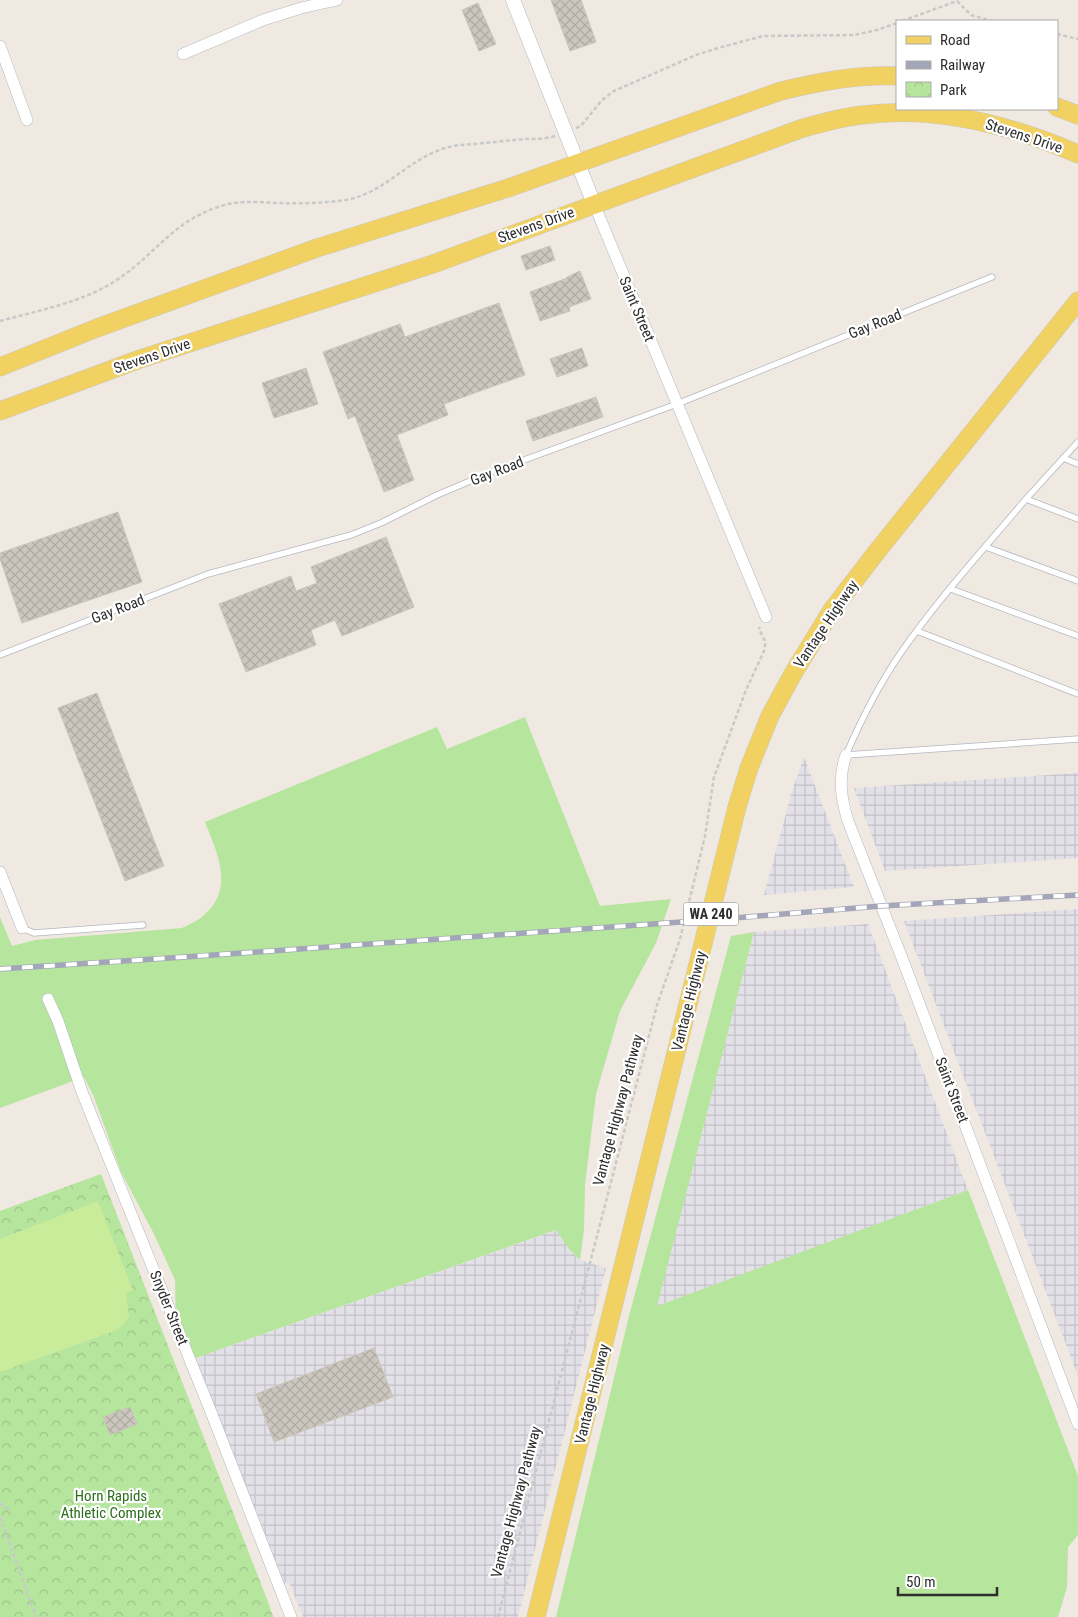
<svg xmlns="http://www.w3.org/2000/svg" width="1078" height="1617" font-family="'Roboto Condensed',sans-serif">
	<defs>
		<pattern id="industrial-grid" width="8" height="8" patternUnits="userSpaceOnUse" patternTransform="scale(1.25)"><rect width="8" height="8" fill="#e3e1e8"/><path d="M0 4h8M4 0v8" fill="none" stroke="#c3c1c7"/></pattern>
		<pattern id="park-crowns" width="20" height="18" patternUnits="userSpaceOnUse" patternTransform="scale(1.25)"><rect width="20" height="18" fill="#b6e59e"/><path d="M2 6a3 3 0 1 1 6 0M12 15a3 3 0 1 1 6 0" fill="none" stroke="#9dc588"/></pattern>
		<pattern id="building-cross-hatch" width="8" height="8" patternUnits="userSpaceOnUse" patternTransform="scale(1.25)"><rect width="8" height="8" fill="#cbc7bf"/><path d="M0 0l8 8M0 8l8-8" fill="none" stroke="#afaba4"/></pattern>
	</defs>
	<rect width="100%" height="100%" fill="#efe9e1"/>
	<path fill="url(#industrial-grid)" d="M 804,757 L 854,887 L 764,895 L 792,791 Z
		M 1078,773 L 1078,858 L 885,871 L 854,788 Z
		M 1078,909 L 1078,1376 L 904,921 Z
		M 868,924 L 968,1190 L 656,1307 L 754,932 Z
		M 557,1230 L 569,1249 L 580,1260 L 606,1268 L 518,1617 L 303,1617 L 289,1582 L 283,1584 L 193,1359 Z"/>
	<path fill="#b6e59e" d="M 525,717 L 600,906 L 671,899 L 656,943 L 620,1011 L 596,1094 L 585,1185 L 584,1230 L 580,1260 L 569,1249 L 556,1230 L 193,1359 L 176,1322 L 175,1280 L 154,1234 L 121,1172 L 94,1097 L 84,1077 L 0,1108 L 0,917 L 12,946 L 35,940 L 182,928 C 189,924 198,921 203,916 C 235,889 218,855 205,822 L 437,727 L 447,749 Z
		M 754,932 L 657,1306 L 968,1190 L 1078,1476 L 1078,1535 L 1068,1547 L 1067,1587 L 1058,1617 L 556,1617 L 629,1316 L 731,936 Z"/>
	<path fill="url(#park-crowns)" d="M 101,1174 L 270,1607 L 273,1617 L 0,1617 L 0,1211 Z"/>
	<path fill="#c9ec9a" d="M 98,1201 L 133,1290 L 126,1293 L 129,1317 L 120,1328 L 109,1333 L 0,1372 L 0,1239 Z"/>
	<path fill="url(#building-cross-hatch)" stroke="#cbc5ba" d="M 551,0 L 581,0 L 596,42 L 570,51 Z
		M 478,3 L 496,44 L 479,51 L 462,10 Z
		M 550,246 L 555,260 L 526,270 L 521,256 Z
		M 580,271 L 591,299 L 569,307 L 570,311 L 540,321 L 530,292 L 567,278 L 567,277 Z
		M 499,303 L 525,375 L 444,404 L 448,415 L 397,435 L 414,480 L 384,492 L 355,416 L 348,419 L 323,352 L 400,324 L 405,337 Z
		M 582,348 L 588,366 L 557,377 L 550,359 Z
		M 306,368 L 318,404 L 274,418 L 262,383 Z
		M 596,397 L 603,417 L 533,441 L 526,421 Z
		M 118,512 L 142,582 L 22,623 L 0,559 L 0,553 Z
		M 386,537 L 414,607 L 342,636 L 335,620 L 311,630 L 316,645 L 246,672 L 219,604 L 291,576 L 296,591 L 317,583 L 311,567 Z
		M 97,693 L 164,866 L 125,881 L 58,708 Z
		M 374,1348 L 393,1397 L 274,1442 L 256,1394 Z
		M 130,1407 L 137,1424 L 110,1435 L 103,1417 Z"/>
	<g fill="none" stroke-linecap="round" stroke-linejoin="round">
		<g stroke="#b4b7c1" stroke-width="7">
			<path id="service" d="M 1063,458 L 1078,464
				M 1026,499 L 1078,442
				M 1078,519 L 1026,499 C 983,550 938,599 900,654 C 879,685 861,720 846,755 L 1078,739
				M 986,547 L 1078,581
				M 951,589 L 1078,636
				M 917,631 L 1078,694
				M 0,655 L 208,574 L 351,535 L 381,523 L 437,495 L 494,471 L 677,404 L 992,277
				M 22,928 L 34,933 L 143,925"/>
		</g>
		<g stroke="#b4b7c1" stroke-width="12">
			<path id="minor" d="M 0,46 L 27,120
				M 183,54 L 263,20 L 301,8 L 337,0
				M 594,204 L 766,617
				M 846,755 C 838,778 841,798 848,821 L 902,958 L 1078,1424
				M 0,872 L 22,928
				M 48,999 L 58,1021 L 82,1092 L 211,1412 L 291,1617"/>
		</g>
		<g stroke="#b4b7c1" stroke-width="15">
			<path id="tertiary" d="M 513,0 L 594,204"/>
		</g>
		<g stroke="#c9c9c9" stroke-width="19">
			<path id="primary" d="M 1057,107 L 1078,115
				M 0,367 L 97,328 L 317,248 L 508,188 L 781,91 C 819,82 858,74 897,76
				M 0,411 L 140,359 L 433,264 L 803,128 C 823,123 842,117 862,115 C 936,105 1011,125 1078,154
				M 536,1617 L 737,807 L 749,768 L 770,716 L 794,672 L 832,610 L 875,554 L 1078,301"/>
		</g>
		<path stroke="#c9c9c9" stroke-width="2.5" stroke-dasharray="4 2.5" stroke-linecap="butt" d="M 902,21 L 957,1 L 971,15 L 992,21
			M 1057,34 L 1078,39
			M 576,128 L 581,126 L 602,100 L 614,91 L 696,55 L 718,48 L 763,36 L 854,35 L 877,30 L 897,23
			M 0,321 C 40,310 86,302 121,277 C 157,252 173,222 218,207 C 238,200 257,202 278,203 C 300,204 323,203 346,200 C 384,193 407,161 442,149 C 456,144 469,145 483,143 C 497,142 511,140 525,139 C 534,139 546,139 555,136
			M 0,1503 L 10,1511
			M 0,1517 L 36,1617
			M 498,1617 L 657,1005 L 680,939 L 705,836 L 714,777 L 746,690 L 765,649 L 765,641 L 759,629 L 760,627"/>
		<use href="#service" stroke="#fff" stroke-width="5.5"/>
		<use href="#minor" stroke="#fff" stroke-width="11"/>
		<use href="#tertiary" stroke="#fff" stroke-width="14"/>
		<use href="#primary" stroke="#f2d163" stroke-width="18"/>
		<g stroke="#a3a6b8" stroke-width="5.5">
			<path id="rail" d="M 0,969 L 185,957 L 710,920 L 881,906 L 1078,895"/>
		</g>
		<use href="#rail" stroke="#fff" stroke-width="4" stroke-dasharray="11" stroke-linecap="butt"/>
	</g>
	<g text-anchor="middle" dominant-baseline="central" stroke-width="4.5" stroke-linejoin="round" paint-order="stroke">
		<rect fill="#fff" stroke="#6d6d6d" stroke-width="1" x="683.5" y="902.5" width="55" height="23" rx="4"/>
		<g font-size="14" font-weight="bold" fill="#2e2e2e">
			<text x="711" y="914">WA 240</text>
		</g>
		<g font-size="15" fill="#2e2e2e" stroke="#fff">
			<text transform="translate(1024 136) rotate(18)">Stevens Drive</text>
			<text transform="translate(536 225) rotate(-20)">Stevens Drive</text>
			<text transform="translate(637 309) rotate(67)">Saint Street</text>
			<text transform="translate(875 324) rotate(-22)">Gay Road</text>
			<text transform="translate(152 356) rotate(-19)">Stevens Drive</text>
			<text transform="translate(497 471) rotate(-21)">Gay Road</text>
			<text transform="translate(118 609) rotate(-21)">Gay Road</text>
			<text transform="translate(826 624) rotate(-56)">Vantage Highway</text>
			<text transform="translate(689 1001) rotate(-76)">Vantage Highway</text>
			<text transform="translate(952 1090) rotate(69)">Saint Street</text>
			<text transform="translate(618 1110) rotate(-75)">Vantage Highway Pathway</text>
			<text transform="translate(169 1308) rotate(68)">Snyder Street</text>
			<text transform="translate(592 1394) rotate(-76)">Vantage Highway</text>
			<text transform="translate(516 1502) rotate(-75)">Vantage Highway Pathway</text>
		</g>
		<g font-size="15" fill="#2c6e1b" stroke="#fff">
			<text x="111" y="1496">Horn Rapids<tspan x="111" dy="17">Athletic Complex</tspan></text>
		</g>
	</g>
	<rect x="896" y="20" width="162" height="90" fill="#ffffff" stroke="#ababab"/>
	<rect x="906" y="36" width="25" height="8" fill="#f2d163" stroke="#ababab"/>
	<text x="940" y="45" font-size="15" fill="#2e2e2e">Road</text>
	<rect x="906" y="61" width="25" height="8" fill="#a3a6b8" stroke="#ababab"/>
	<text x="940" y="70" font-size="15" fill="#2e2e2e">Railway</text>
	<rect x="906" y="82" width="25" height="15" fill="url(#park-crowns)" stroke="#ababab"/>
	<text x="940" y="95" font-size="15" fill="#2e2e2e">Park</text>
	<path d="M898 1587v8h99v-8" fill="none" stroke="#2e2e2e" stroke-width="2.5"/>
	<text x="906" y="1587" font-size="15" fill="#2e2e2e" stroke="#ffffff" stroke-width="4" paint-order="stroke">50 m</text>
</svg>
